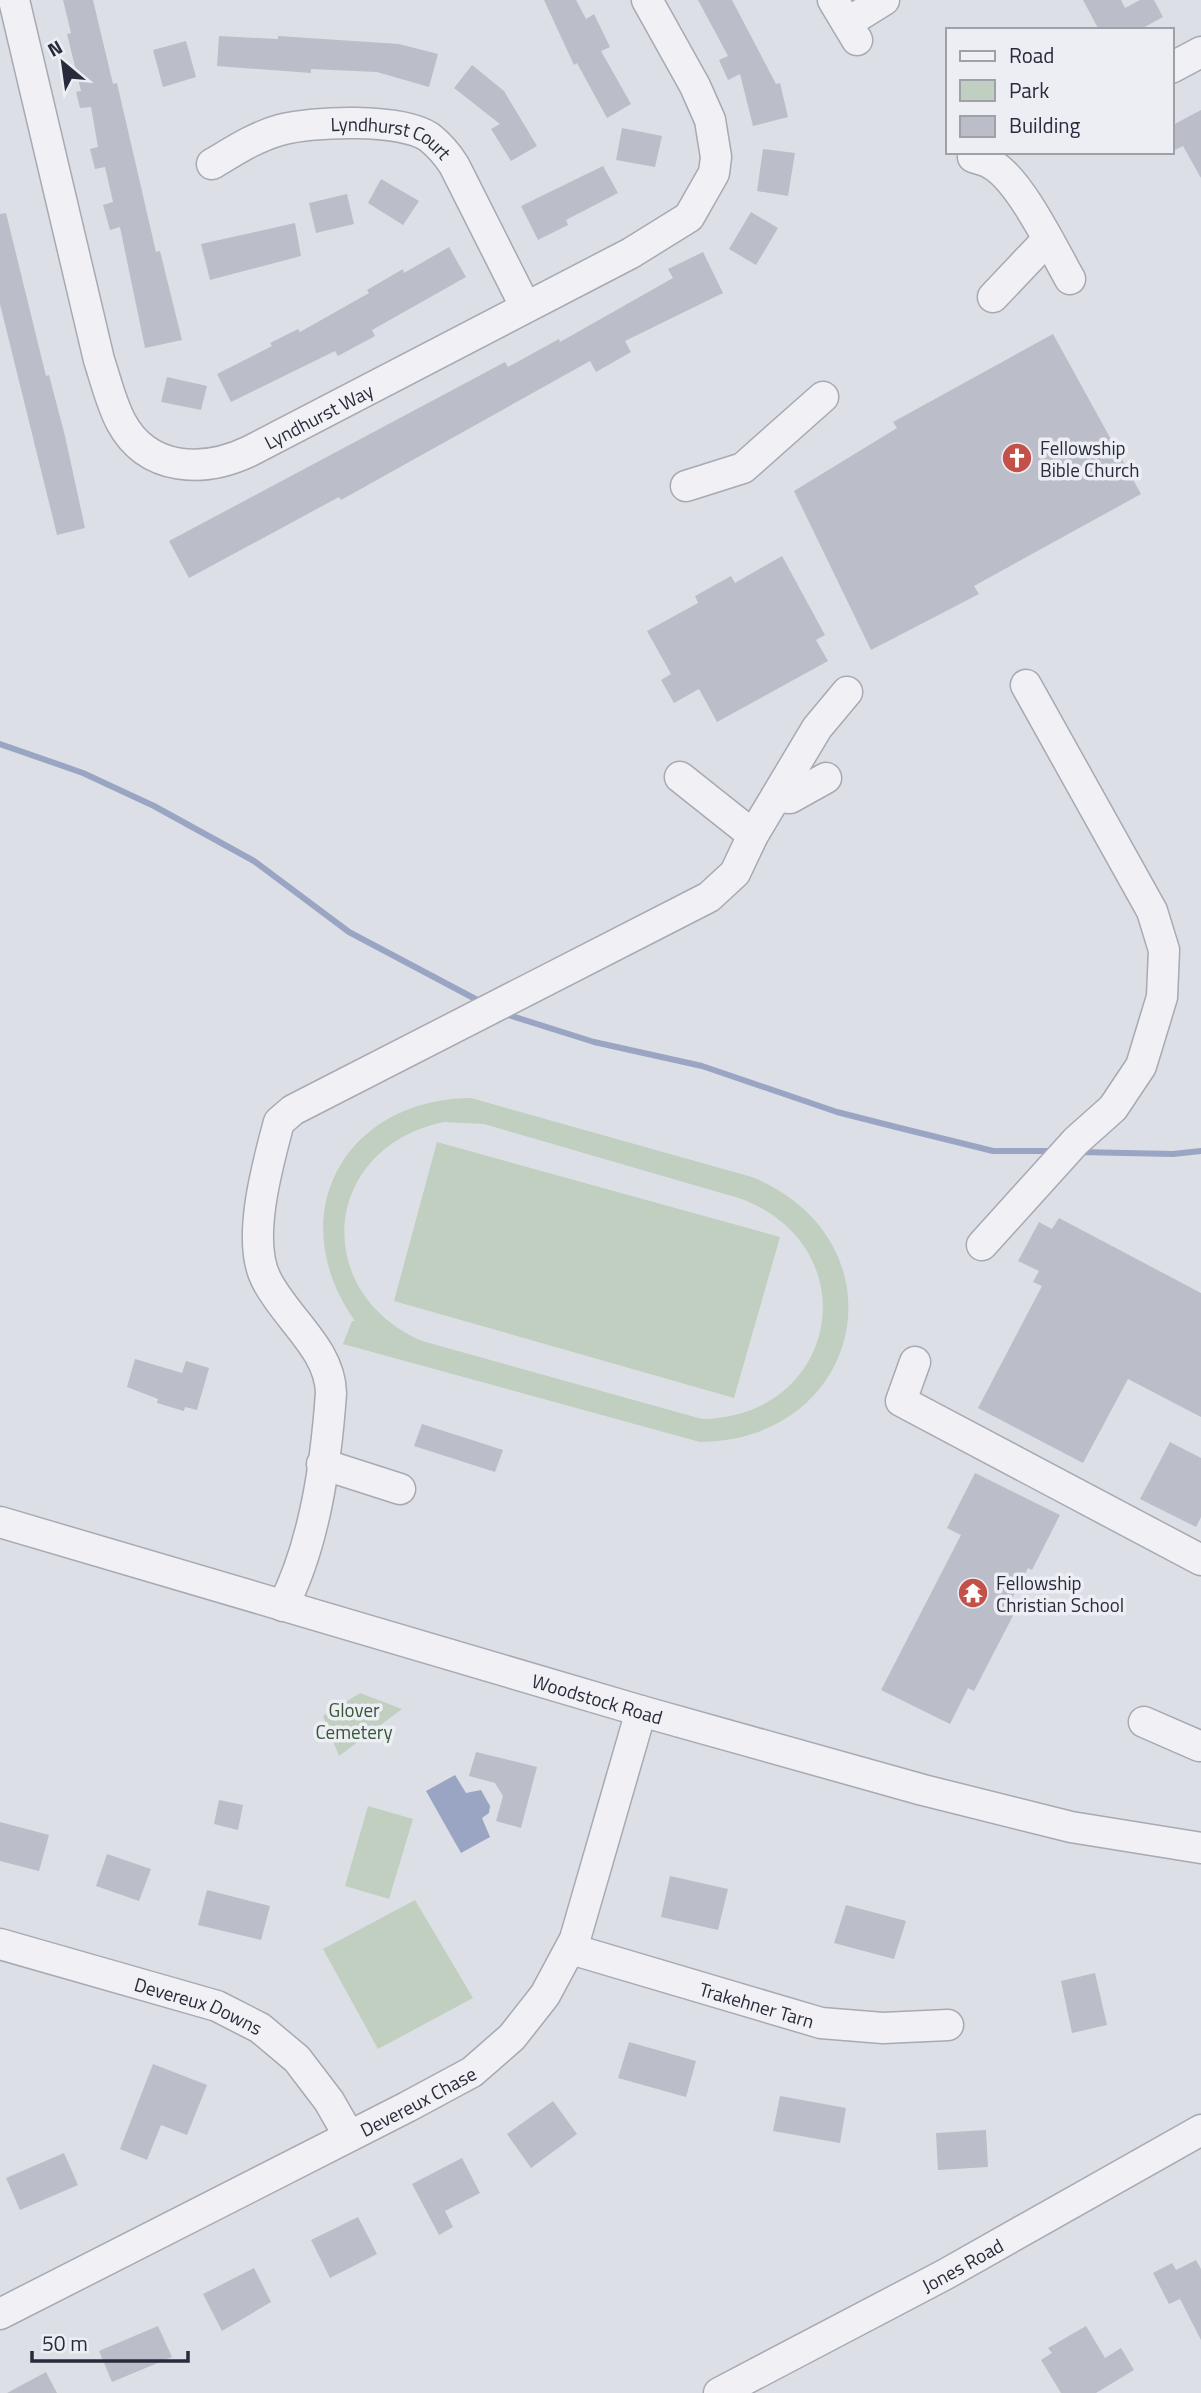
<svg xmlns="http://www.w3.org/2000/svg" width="1201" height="2393" font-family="'Titillium Web',sans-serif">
	<rect width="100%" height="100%" fill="#dddfe6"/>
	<path fill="#c0cfbf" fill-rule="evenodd" d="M 471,1098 L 752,1177 C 906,1240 866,1440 700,1442 L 343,1344 L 352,1321 L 355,1321 C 281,1217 343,1099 471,1098 ZM 444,1122 L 484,1124 L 742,1199 C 870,1249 838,1417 702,1419 L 422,1341 C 309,1292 322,1147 444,1122 Z
		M 437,1142 L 780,1237 L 734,1398 L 394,1301 Z
		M 360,1693 L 402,1709 L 339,1756 L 323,1716 Z
		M 368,1806 L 413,1819 L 389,1899 L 345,1886 Z
		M 415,1900 L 473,1998 L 378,2049 L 323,1949 Z"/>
	<path fill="#9aa5c4" d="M 455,1775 L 466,1793 L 481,1790 L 490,1806 L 489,1813 L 482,1818 L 490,1837 L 461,1853 L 426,1791 Z"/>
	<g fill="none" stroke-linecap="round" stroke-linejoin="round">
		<path stroke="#9aa5c4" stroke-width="6" d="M 0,744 L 83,773 L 154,806 L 254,861 L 349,932 L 483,1003
			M 502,1013 L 594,1042 L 702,1066 L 837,1112 L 896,1127 L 993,1151 L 1053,1151
			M 1078,1152 L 1173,1154 L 1201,1151"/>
	</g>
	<path fill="#bbbdc8" d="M 63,0 L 93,0 L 113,84 L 117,83 L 156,252 L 160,251 L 182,340 L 145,348 L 120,227 L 110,230 L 103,205 L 113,202 L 105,167 L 95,169 L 90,149 L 98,147 L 91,107 L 80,108 L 76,92 L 81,91 L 67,34 L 71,33 Z
		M 544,0 L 576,0 L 586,19 L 594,14 L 610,47 L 601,51 L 631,104 L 607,118 L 577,63 L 574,65 Z
		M 698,0 L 732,0 L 776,84 L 780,83 L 788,117 L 753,126 L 740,74 L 728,80 L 719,60 L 728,56 Z
		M 1083,0 L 1121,0 L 1125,8 L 1140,0 L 1154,0 L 1163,17 L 1139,30 L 1099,30 Z
		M 219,36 L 278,39 L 278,36 L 399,44 L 438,54 L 429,87 L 377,72 L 311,69 L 311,73 L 217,66 Z
		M 186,41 L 196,77 L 163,87 L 153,50 Z
		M 472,65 L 504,91 L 537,146 L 511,161 L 491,129 L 500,124 L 454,88 Z
		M 1201,110 L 1201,178 L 1183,146 L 1171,152 L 1171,126 Z
		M 622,128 L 662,136 L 655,167 L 616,160 Z
		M 763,149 L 795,153 L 788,196 L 757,191 Z
		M 603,166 L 618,193 L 566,220 L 568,225 L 538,240 L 521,206 Z
		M 381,179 L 419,201 L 403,225 L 368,203 Z
		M 347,194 L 354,224 L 316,233 L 309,203 Z
		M 751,212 L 778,228 L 756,265 L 729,249 Z
		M 6,213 L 46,376 L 49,375 L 65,436 L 85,528 L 57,535 L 0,304 L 0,214 Z
		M 295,223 L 301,256 L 210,280 L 201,244 Z
		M 449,247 L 466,277 L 372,330 L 375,336 L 338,356 L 335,351 L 231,402 L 217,374 L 272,346 L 270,343 L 298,329 L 300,332 L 369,293 L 367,290 L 403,269 L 404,273 Z
		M 703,252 L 723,293 L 625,341 L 631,352 L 596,372 L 590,361 L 341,500 L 339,497 L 189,578 L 169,541 L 505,362 L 508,367 L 559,339 L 560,342 L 673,278 L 668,269 Z
		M 1053,334 L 1141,494 L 974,586 L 979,594 L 871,650 L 794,491 L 897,428 L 893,422 Z
		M 167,377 L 207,386 L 201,410 L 161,402 Z
		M 782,556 L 825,635 L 816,640 L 828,661 L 717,722 L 699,689 L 674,703 L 661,680 L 671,674 L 647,631 L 698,603 L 695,596 L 731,576 L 735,583 Z
		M 1059,1218 L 1201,1293 L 1201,1417 L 1128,1379 L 1083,1463 L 978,1408 L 1042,1286 L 1033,1282 L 1039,1271 L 1018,1261 L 1039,1222 L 1052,1229 Z
		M 135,1359 L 182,1373 L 186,1361 L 209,1368 L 197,1410 L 185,1407 L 184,1411 L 157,1403 L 158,1399 L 127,1387 Z
		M 422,1424 L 503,1450 L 495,1472 L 414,1446 Z
		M 1170,1442 L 1201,1458 L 1201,1517 L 1196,1527 L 1140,1499 Z
		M 975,1473 L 1060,1515 L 1032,1570 L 1028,1568 L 1009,1604 L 1017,1608 L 974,1691 L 968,1688 L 950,1724 L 881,1690 L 961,1535 L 947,1528 Z
		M 476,1752 L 537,1767 L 521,1828 L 496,1821 L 503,1796 L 495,1783 L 469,1776 Z
		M 219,1800 L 243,1805 L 238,1830 L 214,1824 Z
		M 0,1822 L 49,1835 L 39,1871 L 0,1861 Z
		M 107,1854 L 151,1869 L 139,1901 L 96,1886 Z
		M 670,1876 L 728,1889 L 718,1930 L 661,1917 Z
		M 207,1890 L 270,1906 L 261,1940 L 198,1925 Z
		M 846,1905 L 906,1921 L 894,1959 L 834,1943 Z
		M 1095,1973 L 1107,2025 L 1072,2033 L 1061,1981 Z
		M 629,2042 L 696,2061 L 686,2097 L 618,2078 Z
		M 153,2064 L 207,2085 L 187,2135 L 161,2125 L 147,2160 L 120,2149 Z
		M 780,2096 L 846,2108 L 840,2143 L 773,2131 Z
		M 553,2101 L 577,2134 L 531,2168 L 507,2134 Z
		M 986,2130 L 988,2167 L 938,2170 L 936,2133 Z
		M 64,2153 L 78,2185 L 20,2210 L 6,2178 Z
		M 462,2158 L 480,2193 L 445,2211 L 453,2227 L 439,2235 L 412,2184 Z
		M 358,2217 L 377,2254 L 330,2278 L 311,2240 Z
		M 1196,2260 L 1201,2269 L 1201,2340 L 1180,2299 L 1169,2304 L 1153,2273 L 1172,2263 L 1176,2270 Z
		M 254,2268 L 271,2302 L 222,2331 L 203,2294 Z
		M 158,2326 L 172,2357 L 112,2382 L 99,2351 Z
		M 1086,2326 L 1105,2358 L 1121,2348 L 1134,2370 L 1096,2393 L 1061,2393 L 1041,2360 L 1052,2353 L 1048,2348 Z
		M 46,2372 L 57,2393 L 7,2393 Z"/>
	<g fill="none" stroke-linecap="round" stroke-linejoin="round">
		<g stroke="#a7a9b3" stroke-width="33">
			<g id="minor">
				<path id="s1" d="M 14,0 L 99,360 C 106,381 111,403 121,422 C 148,472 204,473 250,451 L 631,253 L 689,217 L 714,173 L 716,157 L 710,120 L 695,86 L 647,0"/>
				<path d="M 833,0 L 857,40"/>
				<path d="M 847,23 L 884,0"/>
				<path d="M 1171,68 L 1201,52"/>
				<path d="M 973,157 C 979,159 988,161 993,165 C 1021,182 1053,249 1070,279"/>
				<path id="s2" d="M 212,164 C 234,151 255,137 280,130 C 313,121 400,118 429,137 C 439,145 447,154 454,165 L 525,306"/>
				<path d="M 993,297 L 1047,240"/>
				<path d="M 686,486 L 743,468 L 823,397"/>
				<path d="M 680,777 L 753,835"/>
				<path d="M 776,797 L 790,798 L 826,778"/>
				<path d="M 982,1245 L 1076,1141 L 1113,1108 L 1141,1066 L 1162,997 L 1164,950 L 1152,911 L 1026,685"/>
				<path d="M 915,1362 L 901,1401 L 1201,1560"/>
				<path d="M 322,1464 L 400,1489"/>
				<path id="s3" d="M 0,1522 L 641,1711 L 923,1790 L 1071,1827 L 1201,1848"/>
				<path d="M 283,1606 C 315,1543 326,1463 331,1393 C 330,1348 285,1318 266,1279 C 246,1240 268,1163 279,1122 L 293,1110 L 709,897 L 735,873 L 753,835 L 817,728 L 847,692"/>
				<path d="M 1144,1722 L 1199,1746"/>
				<path id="s4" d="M 0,1944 L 217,2006 L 260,2028 L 297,2059 L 329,2101 L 349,2136"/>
				<path id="s5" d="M 571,1949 L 821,2023 L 883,2028 L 948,2025"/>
				<path id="s6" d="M 0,2314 L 407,2107 L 472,2072 L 512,2037 L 545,1995 L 575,1939 L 641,1711"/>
				<path id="s7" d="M 719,2393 L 944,2275 L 1201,2130"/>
			</g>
		</g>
		<use href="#minor" stroke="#f0f0f5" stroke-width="30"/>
	</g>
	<defs>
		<g id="church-disc" transform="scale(1.575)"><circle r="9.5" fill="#c45149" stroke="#eceef4"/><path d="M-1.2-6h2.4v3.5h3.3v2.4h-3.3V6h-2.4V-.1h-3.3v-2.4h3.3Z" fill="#fff"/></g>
		<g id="temple-disc" transform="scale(1.575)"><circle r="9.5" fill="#c45149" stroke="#eceef4"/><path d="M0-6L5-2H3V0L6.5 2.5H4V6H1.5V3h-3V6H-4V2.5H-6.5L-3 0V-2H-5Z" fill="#fff"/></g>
	</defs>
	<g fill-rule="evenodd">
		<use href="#church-disc" x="1017" y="458"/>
		<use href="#temple-disc" x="973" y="1593"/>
	</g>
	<g text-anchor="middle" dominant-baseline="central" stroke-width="7" stroke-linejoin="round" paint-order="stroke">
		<g font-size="19" fill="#282b3b" stroke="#eceef4">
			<text stroke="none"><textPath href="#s2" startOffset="191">Lyndhurst Court</textPath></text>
			<text stroke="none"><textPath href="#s1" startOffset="660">Lyndhurst Way</textPath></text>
			<text stroke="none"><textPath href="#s3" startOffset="623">Woodstock Road</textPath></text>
			<text stroke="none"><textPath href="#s5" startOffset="194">Trakehner Tarn</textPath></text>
			<text stroke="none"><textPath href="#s4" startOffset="208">Devereux Downs</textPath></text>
			<text stroke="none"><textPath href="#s6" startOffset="469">Devereux Chase</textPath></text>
			<text stroke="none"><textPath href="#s7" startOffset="275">Jones Road</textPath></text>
		</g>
		<g font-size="19" fill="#282b3b" stroke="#eceef4" text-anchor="start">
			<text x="1040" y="447">Fellowship<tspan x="1040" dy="22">Bible Church</tspan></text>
			<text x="996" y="1582">Fellowship<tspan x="996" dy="22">Christian School</tspan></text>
		</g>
		<g font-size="19" fill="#365637" stroke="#eceef4">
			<text x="354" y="1709">Glover<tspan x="354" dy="22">Cemetery</tspan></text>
		</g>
	</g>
	<rect x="946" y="28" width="228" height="126" fill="#eceef4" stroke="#9ea0aa" stroke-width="2"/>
	<rect x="960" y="51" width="35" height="10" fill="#f0f0f5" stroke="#9ea0aa" stroke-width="2"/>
	<text x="1009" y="63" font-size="21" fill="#282b3b">Road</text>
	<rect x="960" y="80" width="35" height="21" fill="#c0cfbf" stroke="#9ea0aa" stroke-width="2"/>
	<text x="1009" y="98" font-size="21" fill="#282b3b">Park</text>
	<rect x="960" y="116" width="35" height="21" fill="#bbbdc8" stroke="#9ea0aa" stroke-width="2"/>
	<text x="1009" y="133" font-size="21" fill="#282b3b">Building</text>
	<g transform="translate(63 63) rotate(331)" stroke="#eceef4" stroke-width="5" paint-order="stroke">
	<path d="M0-5L12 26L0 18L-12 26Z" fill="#282b3b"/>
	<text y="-10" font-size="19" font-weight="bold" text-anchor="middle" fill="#282b3b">N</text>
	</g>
	<path d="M32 2351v10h156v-10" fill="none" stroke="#282b3b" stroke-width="3.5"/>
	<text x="42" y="2351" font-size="21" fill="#282b3b" stroke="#eceef4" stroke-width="5" paint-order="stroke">50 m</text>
</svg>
